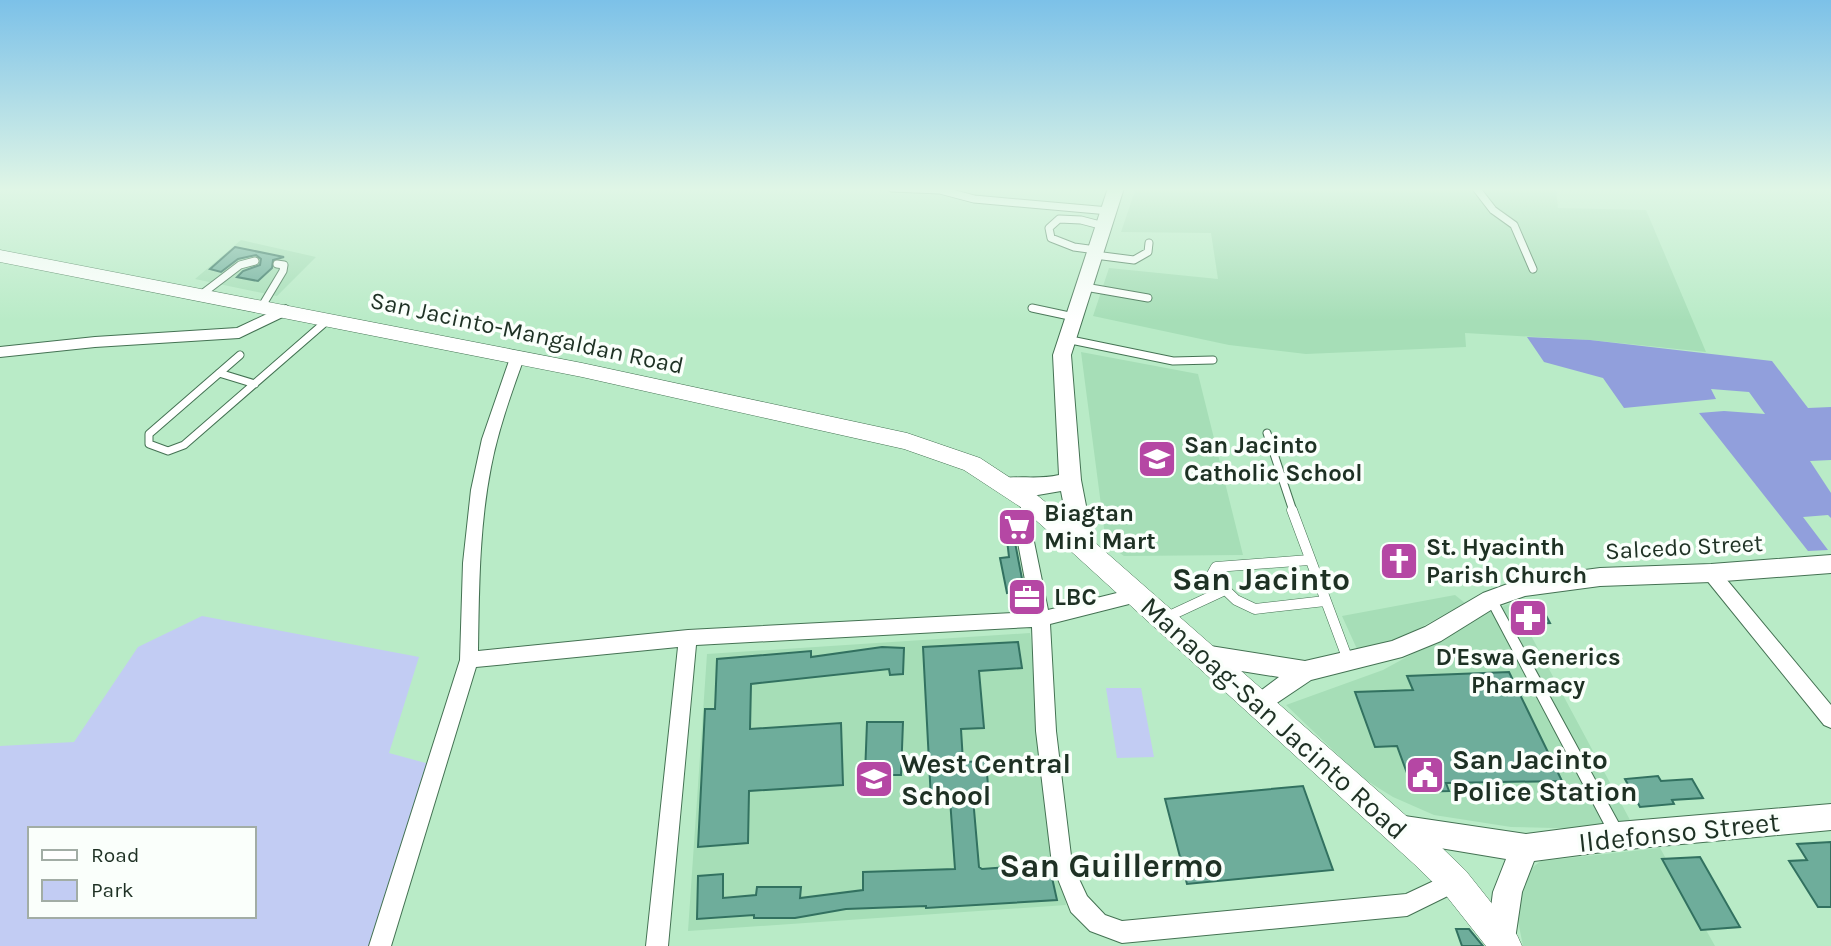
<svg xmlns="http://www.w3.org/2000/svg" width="1831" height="946" font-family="Karla,sans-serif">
	<rect width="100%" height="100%" fill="#b9ebc7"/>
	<path fill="#a6deb7" d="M 1136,188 L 1556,188 L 1558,208 L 1646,210 L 1706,352 L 1590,340 L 1465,333 L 1466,347 L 1306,354 L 1229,345 L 1093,316 L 1109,268 L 1218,279 L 1211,233 L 1121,232 Z
		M 241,240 L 316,257 L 277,296 L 195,279 Z
		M 1081,352 L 1198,374 L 1243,555 L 1124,556 L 1106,543 Z
		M 1455,595 L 1465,603 L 1396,641 L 1357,649 L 1342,616 Z
		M 1513,602 L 1630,820 L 1596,829 L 1511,827 L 1434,815 L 1393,797 L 1361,777 L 1286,705 L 1383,670 L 1487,613 Z
		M 1030,633 L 1066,905 L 688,931 L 707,654 Z
		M 1660,848 L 1715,946 L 1523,946 L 1516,911 L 1519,884 L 1529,870 L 1541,861 Z"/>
	<path fill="#c2ccf3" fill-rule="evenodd" d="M 202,616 L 419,657 L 389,753 L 433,765 L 376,946 L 0,946 L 0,746 L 74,742 L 138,647 ZM 30,829 L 254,829 L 254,916 L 30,916 Z
		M 1106,688 L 1141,688 L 1154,757 L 1117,758 Z"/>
	<path fill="#919fdc" d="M 1527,337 L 1590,340 L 1772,361 L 1808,408 L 1831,407 L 1831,460 L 1810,461 L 1831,493 L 1831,518 L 1828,515 L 1803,517 L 1828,550 L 1808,551 L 1699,413 L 1724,411 L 1765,414 L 1749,392 L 1711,389 L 1716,399 L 1624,408 L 1603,378 L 1544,362 Z"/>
	<path fill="#6ead9b" stroke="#327160" stroke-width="2" d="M 235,247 L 284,257 L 273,260 L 272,268 L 258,281 L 237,277 L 243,271 L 260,265 L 261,259 L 256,255 L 238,259 L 221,272 L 210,269 Z
		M 1015,522 L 1013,532 L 1028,610 L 1016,610 L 1012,592 L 1007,593 L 1000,558 L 1009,557 L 1005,523 Z
		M 1539,602 L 1550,623 L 1529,624 L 1518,603 Z
		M 1018,642 L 1022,668 L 979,671 L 984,728 L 961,729 L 963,762 L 986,761 L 989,798 L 973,798 L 979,867 L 982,869 L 1049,864 L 1057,900 L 926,908 L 926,906 L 846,909 L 795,918 L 754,918 L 754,915 L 697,919 L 698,876 L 723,874 L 723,898 L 756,895 L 757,887 L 801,887 L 800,898 L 863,890 L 863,872 L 955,869 L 950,799 L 931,800 L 923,647 Z
		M 882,647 L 904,648 L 903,674 L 890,675 L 889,669 L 751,684 L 750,729 L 841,723 L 843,785 L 749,791 L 748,843 L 698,847 L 705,709 L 715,709 L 717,659 L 811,651 L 811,657 Z
		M 1509,672 L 1562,781 L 1446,783 L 1449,791 L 1414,792 L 1397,746 L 1375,747 L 1355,692 L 1413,690 L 1407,676 Z
		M 867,722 L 903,722 L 901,775 L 865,775 Z
		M 1658,776 L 1661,781 L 1692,779 L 1703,798 L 1672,800 L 1674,804 L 1640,807 L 1625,779 Z
		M 1303,786 L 1333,870 L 1187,884 L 1165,799 Z
		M 1831,842 L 1831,907 L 1818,907 L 1789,861 L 1807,860 L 1797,844 Z
		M 1700,857 L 1740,927 L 1701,930 L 1662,859 Z
		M 1456,929 L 1469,929 L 1483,946 L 1462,946 Z"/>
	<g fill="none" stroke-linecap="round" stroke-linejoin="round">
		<g stroke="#447253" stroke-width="9">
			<path id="service-far1" d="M 892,188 L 940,190 L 974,199 L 1109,211
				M 1476,188 L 1493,210 L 1514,225 L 1533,269
				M 1096,250 L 1074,247 L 1051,238 L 1049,228 L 1059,219 L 1081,220 L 1104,226
				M 1095,255 L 1134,260 L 1148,252 L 1149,243
				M 1085,287 L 1148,298
				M 202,294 L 240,265 L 255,261
				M 262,306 L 283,271 L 284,265 L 277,264
				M 1032,308 L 1074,317
				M 1066,339 L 1173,361 L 1213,360
				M 240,355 L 149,434 L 149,444 L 168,451 L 184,445 L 329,319
				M 219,373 L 255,384
				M 1267,433 L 1293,511"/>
		</g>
		<g stroke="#447253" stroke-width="11">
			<path id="service" d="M 1292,510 L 1348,660
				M 1309,560 L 1216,567 L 1211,576 L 1236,600 L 1255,609 L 1325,601
				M 1167,617 L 1225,590"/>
		</g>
		<g stroke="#447253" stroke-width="2">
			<path id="pedestrian" d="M 1491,594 L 1495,596 L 1622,829 L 1624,834 L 1622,839 L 1617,841 L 1612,839 L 1487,602 L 1485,599 L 1487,596 Z"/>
		</g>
		<g stroke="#447253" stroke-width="2">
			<path id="minor" d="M 286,305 L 293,310 L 291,313 L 239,338 L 95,347 L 0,357 L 0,347 L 95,337 L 237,328 Z
				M 517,353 L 524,358 C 511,394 498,430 491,467 C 479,528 479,590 478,651 L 688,630 L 1031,612 L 1016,532 L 1022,502 L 1024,498 L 1036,498 L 1038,502 L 1032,532 L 1048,610 L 1137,588 L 1143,590 L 1146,595 L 1143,600 L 1137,602 L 1050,624 L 1056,731 L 1072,864 L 1087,896 L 1105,915 L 1122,921 L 1406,894 L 1455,871 L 1462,875 L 1466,882 L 1462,889 L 1407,916 L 1122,943 L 1090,931 L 1071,912 L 1052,864 L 1036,731 L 1032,627 L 696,645 L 668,946 L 646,946 L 678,647 L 476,667 L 391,946 L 369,946 L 460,660 L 463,563 L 471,490 L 482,439 L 510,358 Z
				M 1711,566 L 1717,568 L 1831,705 L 1831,728 L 1824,725 L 1705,578 L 1702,573 L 1705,568 Z"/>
		</g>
		<g stroke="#447253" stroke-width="2">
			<path id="tertiary" d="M 1831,555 L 1831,573 L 1711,582 L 1600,586 L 1525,596 L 1499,605 L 1441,641 L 1402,657 L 1311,680 L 1259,715 L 1251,712 L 1248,705 L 1251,698 L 1279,677 L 1204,665 L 1196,662 L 1193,655 L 1196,648 L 1204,645 L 1305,661 L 1392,641 L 1425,627 L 1483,593 L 1524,578 L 1600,568 L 1711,564 Z"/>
		</g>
		<g stroke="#447253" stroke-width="2">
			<path id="secondary" d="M 1108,188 L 1124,188 L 1071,355 L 1081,480 L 1094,547 L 1091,553 L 1083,556 L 1075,553 L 1072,547 L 1061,491 L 1032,496 L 1001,491 L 997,485 L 1001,479 C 1015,475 1039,480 1059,475 L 1053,355 Z
				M 1831,804 L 1831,830 L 1618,850 L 1534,861 L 1522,892 L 1514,946 L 1490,946 L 1487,939 L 1493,892 L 1506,859 L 1398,841 L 1388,838 L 1384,828 L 1388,818 L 1398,815 L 1526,834 L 1618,822 Z"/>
		</g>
		<g stroke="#447253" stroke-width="1">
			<path id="primary" d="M 0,250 L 582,363 L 907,433 L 980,458 L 1038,496 L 1092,540 L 1436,842 L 1466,871 L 1517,935 L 1522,946 L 1486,946 L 1444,893 L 1414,864 L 1074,554 L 1022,508 L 964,470 L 904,449 L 582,377 L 0,262 Z"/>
		</g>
		<use href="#service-far1" stroke="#fff" stroke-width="7"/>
		<use href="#service" stroke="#fff" stroke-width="10"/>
		<use href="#pedestrian" fill="#fff" fill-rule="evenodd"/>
		<use href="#minor" fill="#fff" fill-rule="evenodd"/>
		<use href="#tertiary" fill="#fff" fill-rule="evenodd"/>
		<use href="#secondary" fill="#fff" fill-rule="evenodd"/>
		<use href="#primary" fill="#fff" fill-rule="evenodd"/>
	</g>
	<linearGradient id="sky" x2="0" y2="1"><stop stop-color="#7cc1e8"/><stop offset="0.59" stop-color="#e0f6e6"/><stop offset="1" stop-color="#e0f6e6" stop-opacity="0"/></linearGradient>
	<rect width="1831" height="321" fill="url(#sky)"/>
	<defs>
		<g id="school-square" transform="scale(2.0125)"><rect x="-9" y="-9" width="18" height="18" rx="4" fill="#b547a4" stroke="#fafffb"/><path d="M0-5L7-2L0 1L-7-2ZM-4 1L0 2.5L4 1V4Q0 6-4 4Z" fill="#fff"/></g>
		<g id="supermarket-square" transform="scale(2.0125)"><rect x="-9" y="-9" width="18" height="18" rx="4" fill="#b547a4" stroke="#fafffb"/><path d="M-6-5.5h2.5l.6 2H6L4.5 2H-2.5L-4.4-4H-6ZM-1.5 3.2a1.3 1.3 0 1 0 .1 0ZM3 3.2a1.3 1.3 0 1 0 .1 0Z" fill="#fff"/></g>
		<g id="church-square" transform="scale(2.0125)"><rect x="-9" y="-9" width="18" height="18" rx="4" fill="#b547a4" stroke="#fafffb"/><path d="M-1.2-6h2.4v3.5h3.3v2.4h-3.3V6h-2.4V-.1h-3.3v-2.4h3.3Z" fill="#fff"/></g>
		<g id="office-square" transform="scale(2.0125)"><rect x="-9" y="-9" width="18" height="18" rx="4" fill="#b547a4" stroke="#fafffb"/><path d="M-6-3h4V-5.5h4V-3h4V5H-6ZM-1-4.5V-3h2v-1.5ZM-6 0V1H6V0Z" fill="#fff"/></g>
		<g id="pharmacy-square" transform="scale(2.0125)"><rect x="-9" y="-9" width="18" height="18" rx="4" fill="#b547a4" stroke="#fafffb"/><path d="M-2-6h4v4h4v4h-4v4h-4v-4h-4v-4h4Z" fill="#fff"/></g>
		<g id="civic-square" transform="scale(2.0125)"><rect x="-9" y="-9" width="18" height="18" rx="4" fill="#b547a4" stroke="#fafffb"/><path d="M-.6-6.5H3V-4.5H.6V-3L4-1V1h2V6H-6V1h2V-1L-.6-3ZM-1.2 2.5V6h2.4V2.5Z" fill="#fff"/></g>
	</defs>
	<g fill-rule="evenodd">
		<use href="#school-square" x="1157" y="459"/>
		<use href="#supermarket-square" x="1017" y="527"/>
		<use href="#church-square" x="1399" y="561"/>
		<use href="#office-square" x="1027" y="597"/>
		<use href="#pharmacy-square" x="1528" y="618"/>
		<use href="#civic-square" x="1425" y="775"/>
		<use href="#school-square" x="874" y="779"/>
	</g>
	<g text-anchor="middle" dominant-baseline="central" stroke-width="7" stroke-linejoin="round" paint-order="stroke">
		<g font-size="24" fill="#1e3124" stroke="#fafffb">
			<text transform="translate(527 333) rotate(12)">San Jacinto-Mangaldan Road</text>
			<text transform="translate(1684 547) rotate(-3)">Salcedo Street</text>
		</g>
		<g font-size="24" font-weight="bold" fill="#1e3124" stroke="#fafffb" text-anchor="start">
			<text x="1184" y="445">San Jacinto<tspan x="1184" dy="28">Catholic School</tspan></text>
			<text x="1044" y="513">Biagtan<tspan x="1044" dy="28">Mini Mart</tspan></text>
			<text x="1426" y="547">St. Hyacinth<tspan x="1426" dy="28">Parish Church</tspan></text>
			<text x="1054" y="597">LBC</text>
			<text x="1528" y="657" text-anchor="middle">D'Eswa Generics<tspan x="1528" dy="28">Pharmacy</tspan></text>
		</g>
		<g font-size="28" fill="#1e3124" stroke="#fafffb">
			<text transform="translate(1274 718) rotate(42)">Manaoag-San Jacinto Road</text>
			<text transform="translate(1679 832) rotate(-6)">Ildefonso Street</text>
		</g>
		<g font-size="28" font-weight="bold" fill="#1e3124" stroke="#fafffb" text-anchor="start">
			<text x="1452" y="759">San Jacinto<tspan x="1452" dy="32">Police Station</tspan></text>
			<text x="901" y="763">West Central<tspan x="901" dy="32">School</tspan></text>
		</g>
		<g font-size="32" font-weight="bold" fill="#1e3124" stroke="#fafffb">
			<text x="1261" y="579">San Jacinto</text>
		</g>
		<g font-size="33" font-weight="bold" fill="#1e3124" stroke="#fafffb">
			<text x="1111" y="866">San Guillermo</text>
		</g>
	</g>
	<rect x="28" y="827" width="228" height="91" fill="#fafffb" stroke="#a2ada5" stroke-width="2"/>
	<rect x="42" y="850" width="35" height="10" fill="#ffffff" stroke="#a2ada5" stroke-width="2"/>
	<text x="91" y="862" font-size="21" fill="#1e3124">Road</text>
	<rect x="42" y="880" width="35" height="21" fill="#c2ccf3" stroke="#a2ada5" stroke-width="2"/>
	<text x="91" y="897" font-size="21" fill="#1e3124">Park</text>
</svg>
